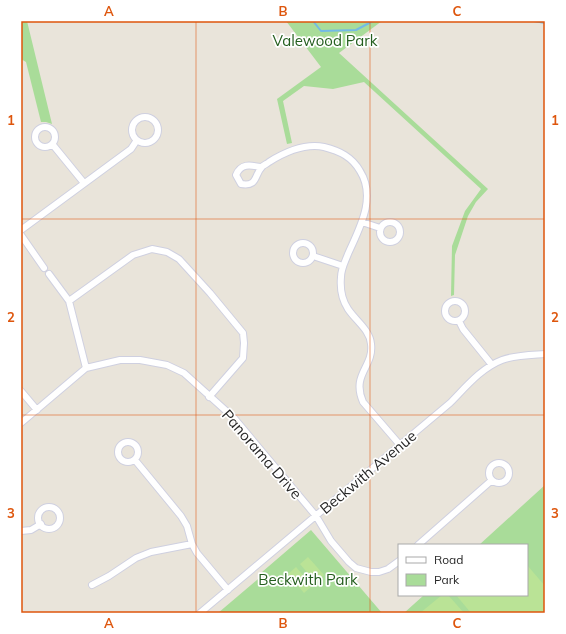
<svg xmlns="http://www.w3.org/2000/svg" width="566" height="634" font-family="Mulish,sans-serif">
	<rect width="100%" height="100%" fill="#e9e4da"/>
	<path fill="#a9dc99" d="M 21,21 L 27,21 L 52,124 L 46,122 L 41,122 L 26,62 L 21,59 Z
		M 286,21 L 382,21 L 339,53 L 488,189 L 476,202 L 468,216 L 455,255 L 454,295 L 451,296 L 452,246 L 465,211 L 481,189 L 364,82 L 333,89 L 304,86 L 283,101 L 292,143 L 287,144 L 277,99 L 321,67 Z
		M 545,485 L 545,613 L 404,613 L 424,595 L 527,595 L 527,545 L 479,545 Z
		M 311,530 L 382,613 L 218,613 L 264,574 L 262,572 Z"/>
	<path fill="#bae396" d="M 308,557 L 324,575 L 316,583 L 300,564 Z
		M 527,565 L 545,586 L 545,613 L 471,613 L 456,595 L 527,595 Z
		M 296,567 L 312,586 L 304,593 L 288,574 Z
		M 442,595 L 448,595 L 464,613 L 420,613 Z"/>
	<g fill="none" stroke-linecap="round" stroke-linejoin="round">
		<path stroke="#73bae5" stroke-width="2" d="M 313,21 L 321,31 L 356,30 L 373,21
			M 534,21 L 545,23"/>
		<g stroke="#cfd0e0" stroke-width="8">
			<path id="minor" d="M132 130a13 13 0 1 1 26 0a13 13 0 1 1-26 0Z
				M35 137a10 10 0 1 1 20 0a10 10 0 1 1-20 0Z
				M 53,145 L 84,183
				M 261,167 C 250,165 241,163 236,175 L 241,184 C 258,187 254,175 262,167 C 263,165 267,164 269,162 C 285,152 304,143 324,147 C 340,151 352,157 360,171 C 377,198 359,229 348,254 C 345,262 341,269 341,277 C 340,288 342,300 348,309 C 356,321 370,330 371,344 C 374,367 351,374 363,402 L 400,445
				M380 232a10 10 0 1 1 20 0a10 10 0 1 1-20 0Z
				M 362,222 L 380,228
				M 21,230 L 131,149 L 137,140
				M 21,235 L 44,268
				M293 253a10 10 0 1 1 20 0a10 10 0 1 1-20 0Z
				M 313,256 L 343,266
				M 49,274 L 69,301 L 86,368
				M445 311a10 10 0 1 1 20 0a10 10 0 1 1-20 0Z
				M 69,301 L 133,255 L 152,249 L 167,252 L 179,259 L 210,293 L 243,333 L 244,343 L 243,358 L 209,397
				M 459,321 L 463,329 L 492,365
				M 21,391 L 37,410
				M 21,423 L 86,368 L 120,360 L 140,360 L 167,365 L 184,373 L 234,418 L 316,516 L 331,541 L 349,562 L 356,568 L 371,572 L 379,572 L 388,569 L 399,561
				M118 452a10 10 0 1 1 20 0a10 10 0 1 1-20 0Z
				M 135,460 L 181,516 L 187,526 L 192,544 L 197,553 L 228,590
				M489 473a10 10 0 1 1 20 0a10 10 0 1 1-20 0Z
				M38 518a11 11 0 1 1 22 0a11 11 0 1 1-22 0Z
				M 21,531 L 31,530 L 41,524
				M 418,545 L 492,480
				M 92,585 L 109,576 L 136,558 L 151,552 L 192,544
				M 200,613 L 450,403 C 465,388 481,368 502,360 C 515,355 531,355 545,354"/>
		</g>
		<use href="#minor" stroke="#fff" stroke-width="6"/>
	</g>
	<path fill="none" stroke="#de560d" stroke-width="1" stroke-opacity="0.55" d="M 196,21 L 196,613M 370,21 L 370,613M 21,219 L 545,219M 21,415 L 545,415"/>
	<g text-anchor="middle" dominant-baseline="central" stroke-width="3.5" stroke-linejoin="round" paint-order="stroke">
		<g font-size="15" fill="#245e1e" stroke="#fff">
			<text x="325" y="40">Valewood Park</text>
			<text x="308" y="579">Beckwith Park</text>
		</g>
		<g font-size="15" fill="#272727" stroke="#fff">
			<text transform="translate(262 454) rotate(49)">Panorama Drive</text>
			<text transform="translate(368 472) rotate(-40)">Beckwith Avenue</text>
		</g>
	</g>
	<rect width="566" height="634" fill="none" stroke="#ffffff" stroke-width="44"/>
	<rect x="398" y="544" width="130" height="52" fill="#ffffff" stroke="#a9a9a9"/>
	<rect x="406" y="557" width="20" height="6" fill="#ffffff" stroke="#a9a9a9"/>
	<text x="434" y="564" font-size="12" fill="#272727">Road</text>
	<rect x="406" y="574" width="20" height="12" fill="#a9dc99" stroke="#a9a9a9"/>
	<text x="434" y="584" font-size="12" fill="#272727">Park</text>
	<rect x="22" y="22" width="522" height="590" fill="none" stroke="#de560d" stroke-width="1.5"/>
	<g font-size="13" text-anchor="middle" font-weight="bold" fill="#de560d">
		<text x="109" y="16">A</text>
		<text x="283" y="16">B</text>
		<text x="457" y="16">C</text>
		<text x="11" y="125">1</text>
		<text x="555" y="125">1</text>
		<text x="11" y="322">2</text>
		<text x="555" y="322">2</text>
		<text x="11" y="518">3</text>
		<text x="555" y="518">3</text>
		<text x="109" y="628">A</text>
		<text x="283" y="628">B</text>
		<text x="457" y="628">C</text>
	</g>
</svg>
